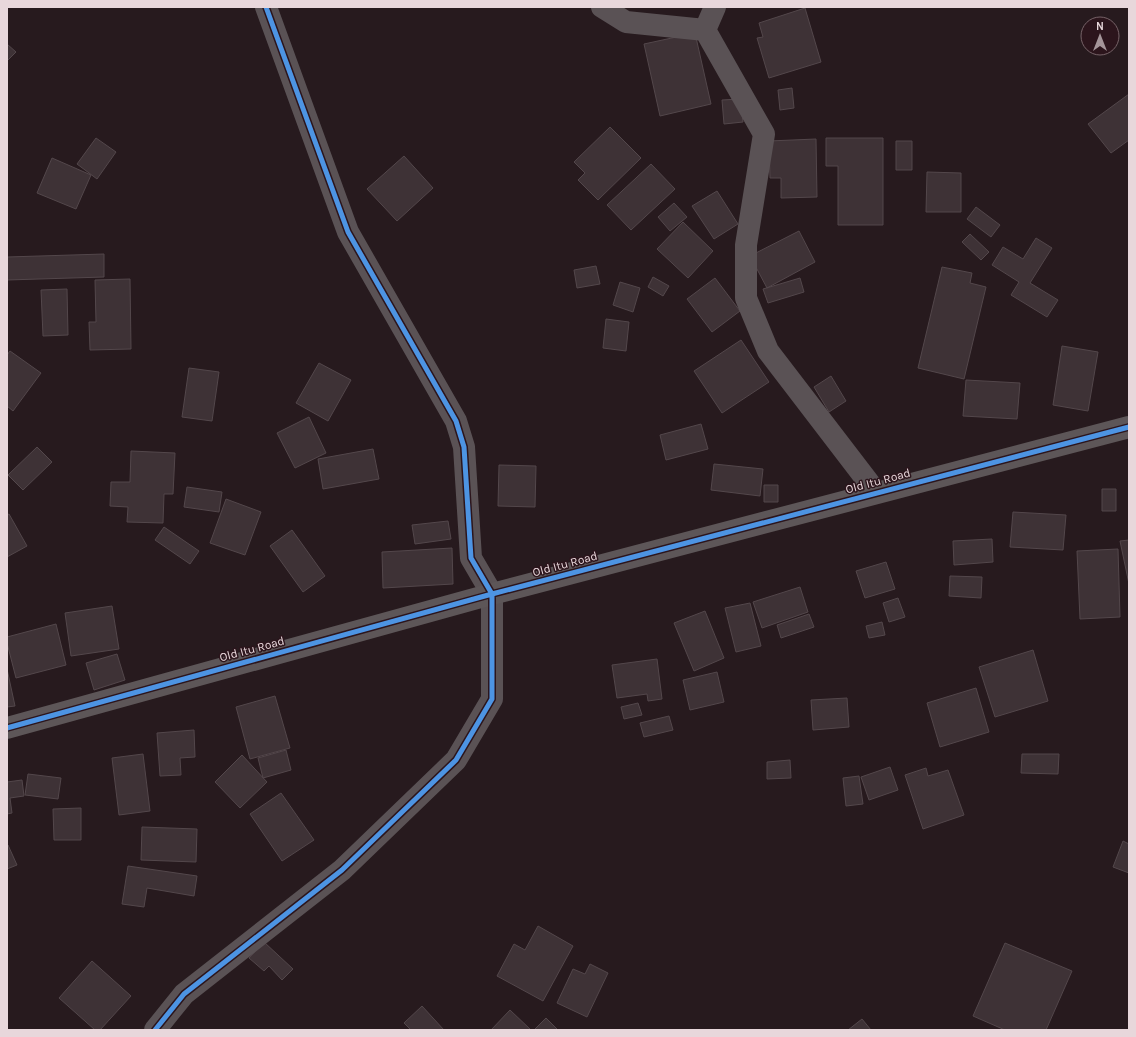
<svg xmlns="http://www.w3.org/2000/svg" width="1136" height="1037" font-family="Karla,sans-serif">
	<rect width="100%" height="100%" fill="#271a1e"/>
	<path fill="#3e3236" stroke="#53474b" d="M 805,8 L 821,62 L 769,78 L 757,38 L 763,37 L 759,23 Z
		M 695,33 L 711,104 L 660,116 L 644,44 Z
		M 7,44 L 16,52 L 7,61 Z
		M 792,88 L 794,108 L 780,110 L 778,90 Z
		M 1129,94 L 1129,140 L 1111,153 L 1088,124 Z
		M 740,99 L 743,122 L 724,124 L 722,100 Z
		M 610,127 L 641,158 L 598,200 L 578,180 L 585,173 L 574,162 Z
		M 96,138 L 116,152 L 97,179 L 77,164 Z
		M 826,138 L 883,138 L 883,225 L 838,225 L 838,166 L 826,166 Z
		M 816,139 L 817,197 L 781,198 L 781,178 L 770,178 L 769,141 Z
		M 896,141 L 912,141 L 912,170 L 896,170 Z
		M 404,156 L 433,188 L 397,221 L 367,189 Z
		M 52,158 L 91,175 L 76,209 L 37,193 Z
		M 651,164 L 675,189 L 631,230 L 607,205 Z
		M 927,172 L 961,173 L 961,212 L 926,212 Z
		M 717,191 L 738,224 L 714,239 L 692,206 Z
		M 674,203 L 687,217 L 670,231 L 658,217 Z
		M 976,207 L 1000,225 L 991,237 L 967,219 Z
		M 683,222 L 713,251 L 688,278 L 657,249 Z
		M 799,231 L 815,262 L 767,288 L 750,256 Z
		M 970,234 L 989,252 L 981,260 L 962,242 Z
		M 1036,238 L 1052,248 L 1030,283 L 1058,300 L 1047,317 L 1011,295 L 1019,282 L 992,265 L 1003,247 L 1023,259 Z
		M 104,254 L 104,277 L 7,280 L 7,257 Z
		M 596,266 L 600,284 L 577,288 L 574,270 Z
		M 942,267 L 972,273 L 970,283 L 986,287 L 964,379 L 918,368 Z
		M 653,277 L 669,286 L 663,296 L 648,287 Z
		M 715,278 L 740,311 L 712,332 L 687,299 Z
		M 800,278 L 804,292 L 768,303 L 763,289 Z
		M 130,279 L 131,349 L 90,350 L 89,322 L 96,322 L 95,280 Z
		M 620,282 L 640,288 L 633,312 L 613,305 Z
		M 67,289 L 68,335 L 43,336 L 41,290 Z
		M 606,319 L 629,322 L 626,351 L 603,348 Z
		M 741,340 L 769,382 L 722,413 L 694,371 Z
		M 1062,346 L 1098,352 L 1088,411 L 1053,405 Z
		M 10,351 L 41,373 L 13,411 L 7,406 L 7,355 Z
		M 319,363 L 351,380 L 328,421 L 296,403 Z
		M 189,368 L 219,372 L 212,421 L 182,417 Z
		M 831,376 L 846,401 L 829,412 L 814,387 Z
		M 966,380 L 1020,383 L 1017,419 L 963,416 Z
		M 309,417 L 326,453 L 295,468 L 277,433 Z
		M 701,424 L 708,449 L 666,460 L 660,435 Z
		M 37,447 L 52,462 L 23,490 L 8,475 Z
		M 373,449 L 379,479 L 323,489 L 318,459 Z
		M 131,451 L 175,453 L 173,494 L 164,494 L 163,523 L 127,522 L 128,507 L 110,506 L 111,482 L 130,482 Z
		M 714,464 L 763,469 L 760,496 L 711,490 Z
		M 499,465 L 536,466 L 535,507 L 498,506 Z
		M 764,485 L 778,485 L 778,502 L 764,502 Z
		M 187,487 L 222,492 L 219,512 L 184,507 Z
		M 1102,489 L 1116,489 L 1116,511 L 1102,511 Z
		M 226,499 L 261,512 L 245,555 L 210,543 Z
		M 1013,512 L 1066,515 L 1063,550 L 1010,547 Z
		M 9,514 L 27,546 L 7,557 L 7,515 Z
		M 448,521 L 451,539 L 415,544 L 412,525 Z
		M 164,527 L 199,551 L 190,564 L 155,540 Z
		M 292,530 L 325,576 L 303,592 L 270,546 Z
		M 992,539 L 993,562 L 954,565 L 953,541 Z
		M 1129,540 L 1129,584 L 1120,541 Z
		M 452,548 L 453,584 L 383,588 L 382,552 Z
		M 1118,549 L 1120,617 L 1080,619 L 1077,551 Z
		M 886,562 L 895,589 L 865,598 L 856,571 Z
		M 950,576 L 982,577 L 981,598 L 949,596 Z
		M 800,587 L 808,612 L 762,628 L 753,602 Z
		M 898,598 L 905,617 L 889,622 L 883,603 Z
		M 750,603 L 761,646 L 736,652 L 725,608 Z
		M 112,606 L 119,649 L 71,656 L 65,613 Z
		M 705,611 L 724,658 L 694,671 L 674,623 Z
		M 809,614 L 814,627 L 781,638 L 777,625 Z
		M 882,622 L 885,635 L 869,638 L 866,626 Z
		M 56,624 L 66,665 L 16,678 L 7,643 L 7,637 Z
		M 1033,650 L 1048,701 L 995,717 L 979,667 Z
		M 117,654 L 125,680 L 94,690 L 86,663 Z
		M 657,659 L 662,699 L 648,701 L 647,694 L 617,698 L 612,665 Z
		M 7,669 L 15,706 L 7,707 Z
		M 717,672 L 724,702 L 690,710 L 683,680 Z
		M 976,688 L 989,732 L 940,747 L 927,703 Z
		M 275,696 L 290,748 L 250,759 L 236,707 Z
		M 847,698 L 849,727 L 813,730 L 811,700 Z
		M 638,703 L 642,715 L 624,719 L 621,707 Z
		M 669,716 L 673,730 L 644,737 L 640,723 Z
		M 194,730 L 195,757 L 180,758 L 181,775 L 160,776 L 157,733 Z
		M 286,750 L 291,770 L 263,778 L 258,758 Z
		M 143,754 L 150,811 L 119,815 L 112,758 Z
		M 1022,754 L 1059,754 L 1058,774 L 1021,773 Z
		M 242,755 L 267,782 L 240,808 L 215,782 Z
		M 790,760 L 791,778 L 767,779 L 767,762 Z
		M 890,767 L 898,790 L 869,800 L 861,777 Z
		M 926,768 L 928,776 L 948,770 L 964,815 L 923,829 L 905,775 Z
		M 28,774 L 61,778 L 58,799 L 25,795 Z
		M 859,776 L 863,804 L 846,806 L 843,778 Z
		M 22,780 L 24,796 L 10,798 L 12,813 L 7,814 L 7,782 Z
		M 281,793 L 314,840 L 282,861 L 250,814 Z
		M 81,808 L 81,840 L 54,840 L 53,809 Z
		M 142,827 L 197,829 L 196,862 L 141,860 Z
		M 1123,841 L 1129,844 L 1129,873 L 1113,867 Z
		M 7,845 L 8,845 L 17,865 L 7,869 Z
		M 128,866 L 197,876 L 194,896 L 147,888 L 144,907 L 122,904 Z
		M 538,926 L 573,946 L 543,1001 L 497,976 L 514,944 L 525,950 Z
		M 264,942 L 293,969 L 282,980 L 269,966 L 264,971 L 249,958 Z
		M 1005,943 L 1072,971 L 1046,1030 L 1005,1030 L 973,1016 Z
		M 92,961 L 131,996 L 100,1030 L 95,1030 L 59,998 Z
		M 590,964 L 608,973 L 587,1017 L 557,1003 L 573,969 L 585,974 Z
		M 422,1006 L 444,1030 L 411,1030 L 404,1023 Z
		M 510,1010 L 531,1030 L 491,1030 Z
		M 546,1018 L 558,1030 L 534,1030 Z
		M 862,1019 L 871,1030 L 848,1030 Z"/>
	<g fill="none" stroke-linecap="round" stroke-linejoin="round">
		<path stroke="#5a5255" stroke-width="22" d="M 602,7 L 626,22 L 705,30
			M 705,30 L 764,134 L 746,245 L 746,298 L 768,351 L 876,492
			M 705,30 L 715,7
			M 155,1030 L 184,994 L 342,870 L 456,760 L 492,699 L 492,594 L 471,558 L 464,447 L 456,421 L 348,232 L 266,7"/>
		<path stroke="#5d5658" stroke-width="22" d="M 7,728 L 492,594 L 1129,427"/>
		<g stroke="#2c151c" stroke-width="8">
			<path id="cycleway" d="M 7,728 L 492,594 L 1129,427
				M 155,1030 L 184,994 L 342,870 L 456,760 L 492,699 L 492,594 L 471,558 L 464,447 L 456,421 L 348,232 L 266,7"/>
		</g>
		<use href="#cycleway" stroke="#4d94e3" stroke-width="5"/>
	</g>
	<g text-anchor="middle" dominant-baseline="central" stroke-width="3" stroke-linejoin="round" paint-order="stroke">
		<g font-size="12" fill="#e8d7db" stroke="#2c151c">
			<text transform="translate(878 481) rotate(-15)">Old Itu Road</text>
			<text transform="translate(565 564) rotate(-15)">Old Itu Road</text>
			<text transform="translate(252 649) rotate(-15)">Old Itu Road</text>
		</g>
	</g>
	<rect width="1136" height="1037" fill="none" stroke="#e8d7db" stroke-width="16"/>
	<g transform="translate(1100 36)"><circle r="19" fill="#2c151c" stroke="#776368"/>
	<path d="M0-3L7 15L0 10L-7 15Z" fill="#a49599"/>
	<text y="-6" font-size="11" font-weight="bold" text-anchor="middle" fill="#e8d7db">N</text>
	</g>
</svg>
